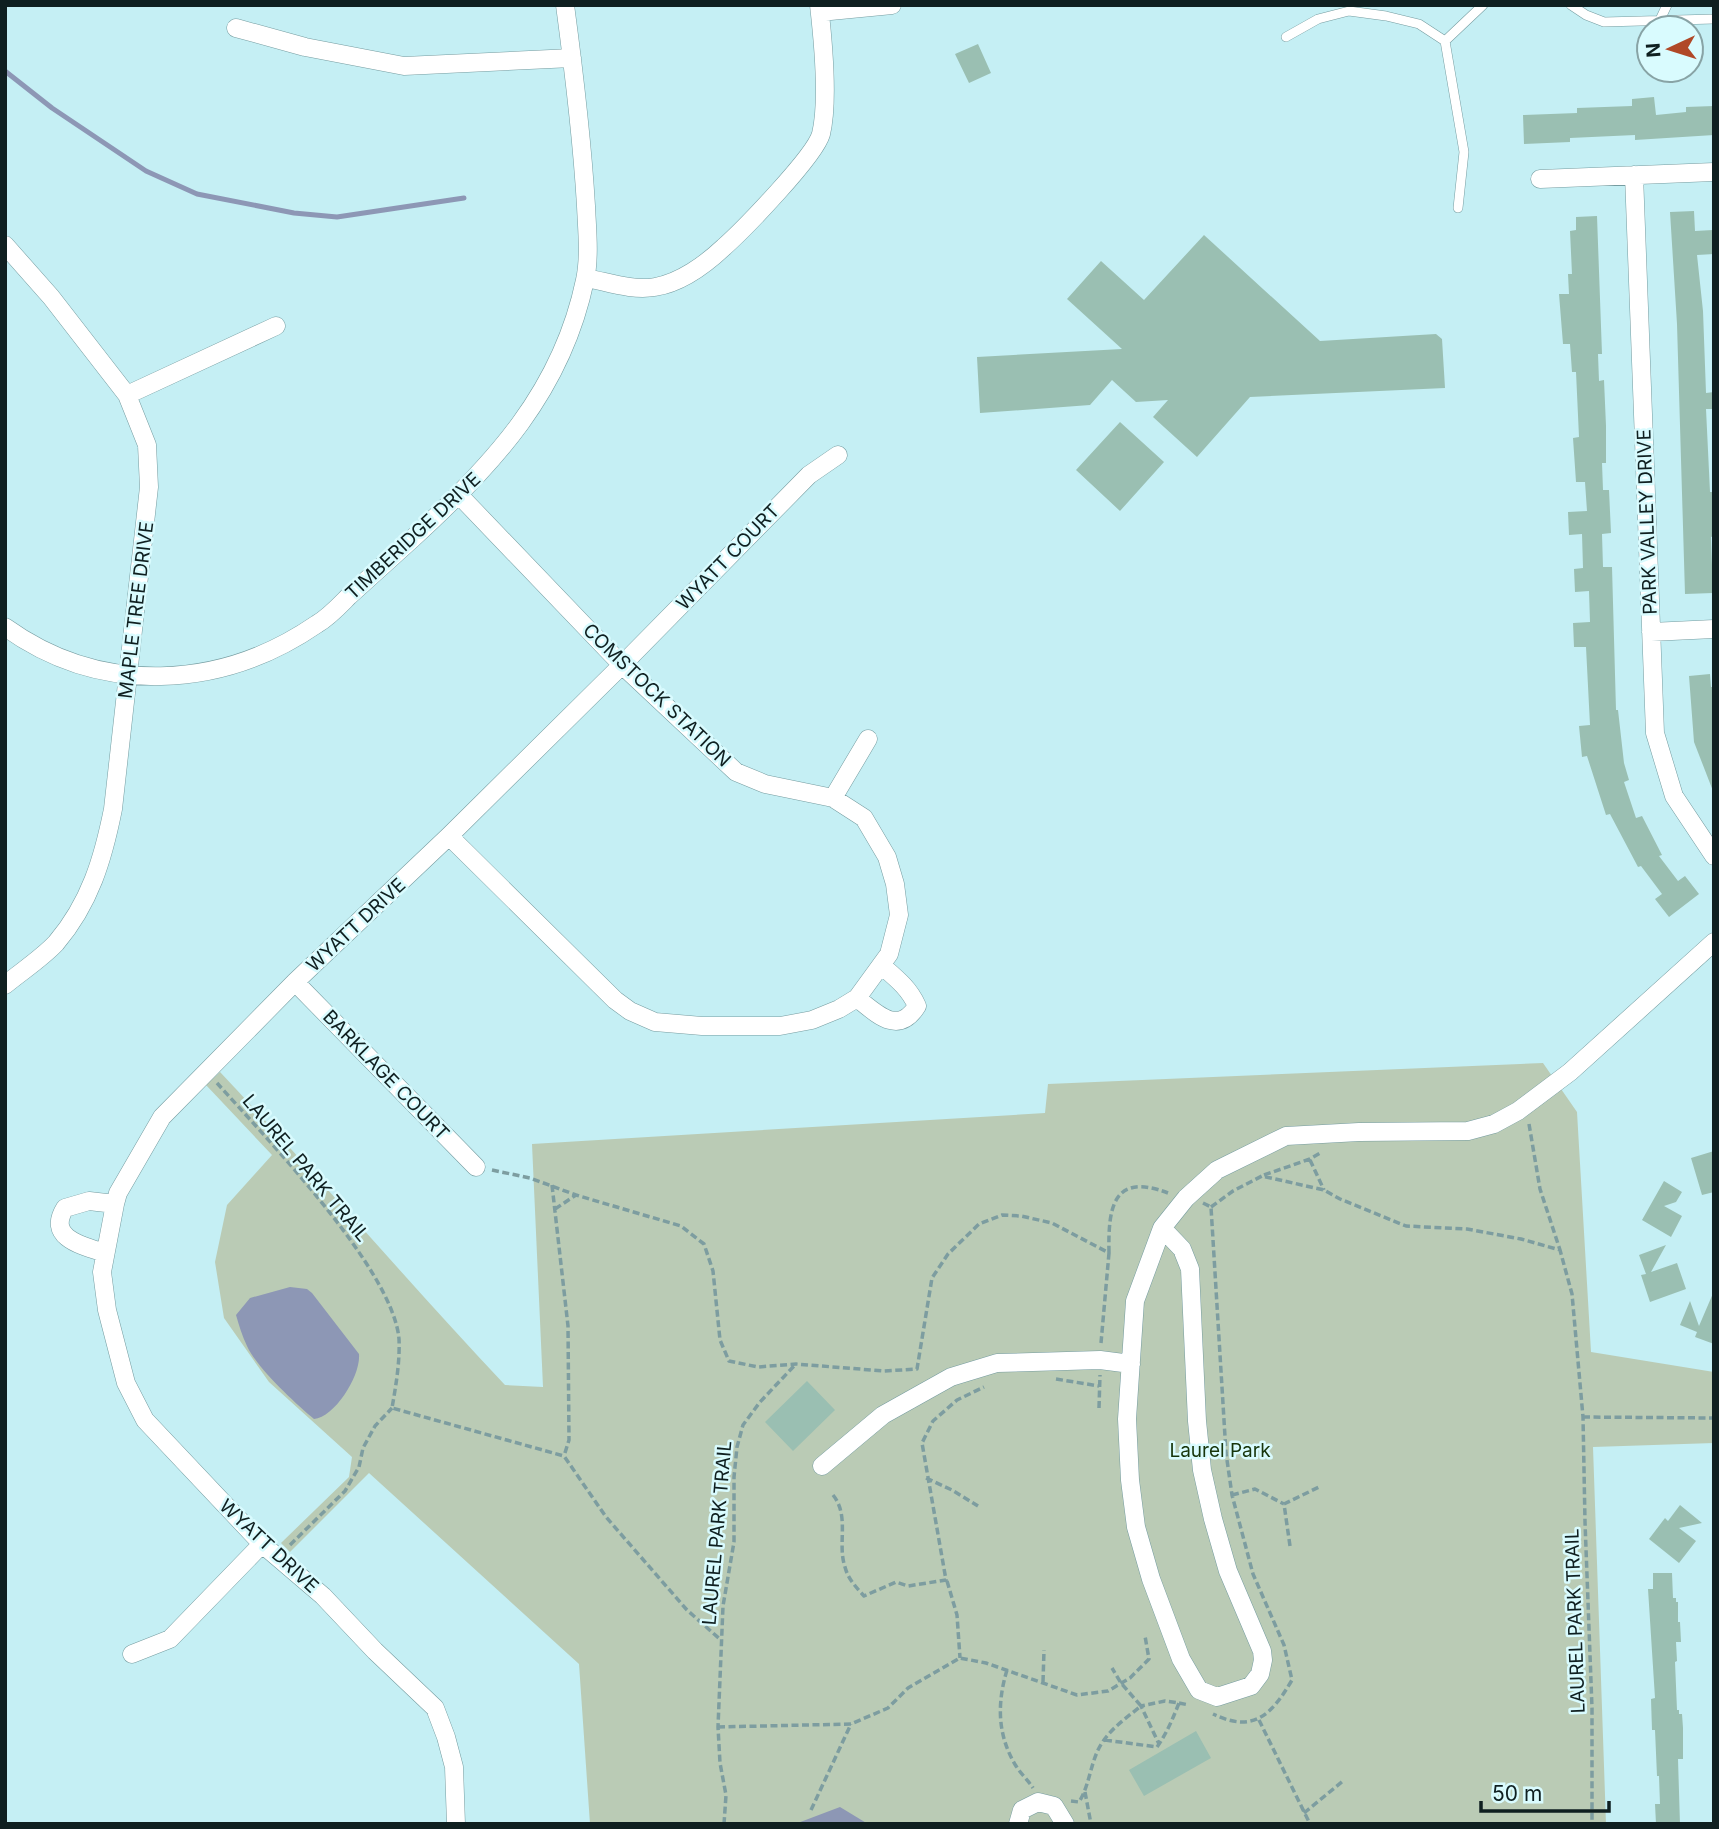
<svg xmlns="http://www.w3.org/2000/svg" width="1719" height="1829" font-family="Inter,sans-serif">
	<rect width="100%" height="100%" fill="#c5eff4"/>
	<path fill="#bacbb5" d="M 1543,1063 L 1577,1112 L 1591,1352 L 1714,1372 L 1714,1443 L 1593,1447 L 1606,1824 L 590,1824 L 579,1664 L 369,1473 L 290,1552 L 281,1543 L 349,1477 L 352,1457 L 269,1382 L 224,1318 L 215,1262 L 227,1205 L 272,1155 L 206,1085 L 220,1072 C 317,1175 408,1282 505,1385 L 543,1387 L 532,1144 L 1045,1113 L 1048,1084 Z"/>
	<path fill="#8d97b5" d="M 290,1287 L 307,1289 L 312,1293 L 359,1354 C 361,1375 335,1417 314,1419 C 295,1403 257,1368 247,1346 C 242,1336 239,1325 236,1315 L 250,1298 Z
		M 840,1807 L 868,1824 L 795,1824 Z"/>
	<g fill="none" stroke-linecap="round" stroke-linejoin="round">
		<path stroke="#8d97b5" stroke-width="5" d="M 5,71 L 52,108 L 146,171 L 197,194 L 294,213 L 337,217 L 464,198"/>
	</g>
	<path fill="#9abfb2" d="M 978,44 L 991,73 L 969,83 L 955,54 Z
		M 1654,97 L 1656,115 L 1686,112 L 1686,107 L 1714,106 L 1714,135 L 1635,140 L 1635,135 L 1570,138 L 1570,142 L 1524,144 L 1523,115 L 1577,113 L 1577,108 L 1632,106 L 1632,99 Z
		M 1694,211 L 1695,231 L 1713,230 L 1714,246 L 1714,254 L 1697,255 L 1703,311 L 1706,393 L 1714,392 L 1714,409 L 1706,409 L 1710,492 L 1714,492 L 1714,536 L 1711,537 L 1713,593 L 1685,594 L 1677,324 L 1670,212 Z
		M 1597,216 L 1602,354 L 1598,354 L 1599,381 L 1604,380 L 1606,426 L 1606,463 L 1602,463 L 1603,490 L 1609,490 L 1611,533 L 1602,534 L 1603,567 L 1612,567 L 1616,710 L 1618,710 L 1624,763 L 1629,780 L 1624,782 L 1636,818 L 1642,816 L 1662,855 L 1659,856 L 1678,881 L 1685,876 L 1699,894 L 1669,917 L 1655,899 L 1662,894 L 1641,866 L 1638,867 L 1610,814 L 1606,815 L 1587,756 L 1582,757 L 1579,726 L 1590,725 L 1586,647 L 1574,647 L 1573,623 L 1590,622 L 1589,591 L 1575,592 L 1574,569 L 1583,568 L 1582,534 L 1569,535 L 1568,512 L 1587,511 L 1585,482 L 1576,482 L 1573,438 L 1579,437 L 1576,372 L 1572,372 L 1570,344 L 1563,344 L 1559,294 L 1569,294 L 1568,274 L 1572,274 L 1570,231 L 1576,230 L 1576,217 Z
		M 1204,235 L 1320,341 L 1436,334 L 1442,339 L 1445,388 L 1250,397 L 1197,457 L 1153,417 L 1168,400 L 1136,402 L 1112,380 L 1090,405 L 980,413 L 977,357 L 1122,349 L 1067,299 L 1101,261 L 1144,300 Z
		M 1120,422 L 1164,462 L 1120,511 L 1076,470 Z
		M 1710,674 L 1711,687 L 1714,687 L 1713,791 L 1694,742 L 1689,676 Z
		M 1714,1151 L 1714,1192 L 1702,1195 L 1691,1158 Z
		M 1664,1181 L 1682,1192 L 1676,1202 L 1664,1206 L 1682,1216 L 1671,1237 L 1642,1220 Z
		M 1666,1245 L 1651,1272 L 1677,1263 L 1686,1289 L 1650,1302 L 1641,1275 L 1646,1274 L 1639,1255 Z
		M 1714,1291 L 1714,1344 L 1695,1337 L 1697,1332 L 1680,1325 L 1690,1301 L 1699,1326 Z
		M 807,1381 L 835,1410 L 793,1451 L 765,1422 Z
		M 1680,1505 L 1702,1523 L 1679,1528 L 1696,1541 L 1679,1563 L 1649,1539 L 1665,1518 L 1668,1521 Z
		M 1653,1573 L 1672,1573 L 1673,1598 L 1676,1598 L 1676,1602 L 1678,1602 L 1678,1622 L 1680,1622 L 1681,1642 L 1676,1642 L 1677,1661 L 1675,1662 L 1677,1710 L 1679,1710 L 1679,1714 L 1682,1714 L 1683,1728 L 1683,1759 L 1678,1759 L 1680,1824 L 1656,1824 L 1655,1804 L 1660,1804 L 1659,1776 L 1657,1776 L 1655,1730 L 1652,1730 L 1651,1699 L 1655,1698 L 1648,1589 L 1653,1589 Z
		M 1196,1731 L 1211,1758 L 1144,1796 L 1129,1770 Z"/>
	<g fill="none" stroke-linecap="round" stroke-linejoin="round">
		<g stroke="#759ca0" stroke-width="10">
			<path id="service" d="M 1571,5 L 1586,15 L 1604,22 L 1714,19
				M 1659,22 L 1667,5
				M 1286,37 L 1318,19 L 1349,11 L 1386,16 L 1419,24 L 1445,41 L 1464,152 L 1458,208
				M 1445,41 L 1483,5"/>
		</g>
		<g stroke="#759ca0" stroke-width="19">
			<path id="minor" d="M 820,12 L 892,5
				M 236,28 L 305,47 L 404,66 L 572,58
				M 1634,175 L 1655,733 L 1674,796 L 1714,856
				M 1540,179 L 1714,172
				M 5,245 L 51,297 L 127,395 L 147,445 L 149,487 L 113,809 C 103,859 90,903 56,943 C 42,958 22,971 5,985
				M 586,278 C 608,282 632,291 655,287 C 680,283 706,264 724,247 C 744,229 815,156 821,134 C 829,101 823,40 819,5
				M 127,395 L 276,326
				M 5,627 C 101,696 221,690 317,624 C 329,617 339,606 349,596 C 370,577 391,558 412,539 C 493,465 562,391 585,280 C 590,257 587,229 586,206 C 582,138 574,72 565,5
				M 1651,632 L 1714,629
				M 833,798 L 868,739
				M 449,836 L 615,1000 L 630,1011 L 655,1022 L 702,1026 L 780,1026 L 812,1020 L 839,1009 L 857,998 L 889,954 L 899,915 L 895,884 L 887,857 L 864,818 L 833,798 L 765,784 L 736,772 L 622,665 L 460,496
				M 295,982 L 476,1167
				M 857,998 C 877,1014 898,1036 917,1006 C 909,988 896,978 881,965
				M 1162,1228 L 1182,1249 L 1190,1269 L 1197,1421 L 1202,1470 L 1213,1519 L 1228,1571 L 1262,1651 L 1263,1660 L 1260,1674 L 1251,1686 L 1217,1697 L 1199,1690 L 1181,1659 L 1151,1579 L 1136,1527 L 1130,1480 L 1127,1419 L 1135,1301 L 1162,1228 L 1186,1198 L 1217,1170 L 1286,1136 L 1359,1132 L 1468,1131 L 1494,1124 L 1518,1111 L 1570,1072 L 1714,942
				M 105,1253 C 83,1246 46,1238 65,1208 L 89,1201 L 115,1204
				M 822,1466 L 883,1415 L 951,1377 L 997,1363 L 1100,1360 L 1131,1364
				M 132,1654 L 170,1639 L 262,1544
				M 456,1824 L 454,1767 L 446,1737 L 435,1708 L 375,1651 L 323,1596 L 262,1544 L 145,1420 L 126,1383 L 107,1310 L 102,1272 L 115,1204 L 118,1193 L 162,1117 L 295,982 L 449,836 L 622,665 L 809,475 L 838,455
				M 1018,1824 L 1022,1810 L 1038,1802 L 1054,1806 L 1065,1824"/>
		</g>
		<path stroke="#7d9da0" stroke-width="3.5" stroke-dasharray="7 3.5" stroke-linecap="butt" d="M 217,1083 C 265,1137 393,1269 399,1339 C 400,1362 396,1385 392,1408 L 564,1456 L 606,1517 L 687,1610 L 722,1641
			M 1529,1124 L 1540,1189 L 1560,1250
			M 1310,1160 L 1324,1190
			M 492,1170 L 530,1178 L 576,1195 L 681,1226 L 704,1244 L 713,1271 L 720,1340 L 729,1361 L 758,1367 L 796,1364 L 884,1371 L 917,1369 L 932,1278 L 948,1254 L 979,1224 L 1002,1215 L 1021,1216 L 1052,1223 L 1109,1253 L 1101,1343
			M 1264,1175 L 1310,1159 L 1322,1152
			M 552,1185 L 568,1326 L 569,1440 L 564,1456
			M 1203,1203 L 1211,1207 L 1226,1453 L 1232,1495 L 1253,1574 L 1284,1645 L 1292,1680 C 1272,1714 1254,1734 1213,1714
			M 1211,1207 L 1233,1191 L 1262,1176 L 1324,1190 L 1340,1199 L 1406,1226 L 1467,1229 L 1521,1239 L 1560,1250 L 1572,1294 L 1583,1417 L 1585,1522 L 1592,1708 L 1592,1824
			M 555,1209 L 576,1195
			M 1109,1253 C 1108,1207 1113,1172 1168,1193
			M 1056,1379 L 1099,1386
			M 1099,1408 L 1100,1375
			M 1583,1417 L 1714,1418
			M 926,1478 L 952,1490 L 978,1506
			M 833,1495 C 850,1516 837,1544 845,1567 C 848,1579 856,1587 864,1596 L 896,1582 L 908,1586 L 946,1580 L 922,1443 L 933,1421 L 957,1400 L 984,1387
			M 1232,1495 L 1255,1489 L 1284,1504
			M 290,1545 L 345,1491 L 359,1467 L 363,1448 L 375,1426 L 392,1408
			M 1290,1546 L 1284,1504 L 1319,1487
			M 947,1581 L 957,1615 L 960,1658
			M 1007,1670 C 997,1703 997,1735 1016,1766 C 1021,1774 1028,1780 1033,1788
			M 1043,1682 L 1044,1650
			M 1179,1703 L 1189,1705
			M 1259,1720 L 1310,1824
			M 718,1727 L 851,1724 L 888,1708 L 908,1688 L 960,1658 L 986,1663 L 1077,1695 L 1108,1691 L 1130,1678 L 1149,1659 L 1145,1636
			M 1105,1740 L 1157,1747 C 1167,1733 1173,1718 1179,1703 L 1165,1701 L 1141,1706 L 1159,1744
			M 1085,1792 L 1091,1824
			M 1071,1801 L 1079,1802 C 1089,1786 1090,1767 1098,1750 C 1107,1731 1125,1719 1141,1706 L 1121,1683 L 1112,1668
			M 811,1810 L 851,1724
			M 1304,1813 L 1343,1781
			M 724,1824 L 726,1795 L 720,1763 L 718,1727 L 723,1606 L 734,1542 L 734,1477 L 737,1447 L 743,1425 L 760,1402 L 794,1366"/>
		<use href="#service" stroke="#fff" stroke-width="9"/>
		<use href="#minor" stroke="#fff" stroke-width="18"/>
	</g>
	<g text-anchor="middle" dominant-baseline="central" stroke-width="5" stroke-linejoin="round" paint-order="stroke">
		<g font-size="19" fill="#0f1f20" stroke="#d9fbfe">
			<text transform="translate(1647 522) rotate(-92)">PARK VALLEY DRIVE</text>
			<text transform="translate(413 536) rotate(-43)">TIMBERIDGE DRIVE</text>
			<text transform="translate(728 557) rotate(-46)">WYATT COURT</text>
			<text transform="translate(136 610) rotate(-83)">MAPLE TREE DRIVE</text>
			<text transform="translate(657 695) rotate(44)">COMSTOCK STATION</text>
			<text transform="translate(356 925) rotate(-43)">WYATT DRIVE</text>
			<text transform="translate(386 1075) rotate(46)">BARKLAGE COURT</text>
			<text transform="translate(306 1168) rotate(50)">LAUREL PARK TRAIL</text>
			<text transform="translate(717 1533) rotate(-85)">LAUREL PARK TRAIL</text>
			<text transform="translate(269 1546) rotate(43)">WYATT DRIVE</text>
			<text transform="translate(1575 1621) rotate(-92)">LAUREL PARK TRAIL</text>
		</g>
		<g font-size="19" fill="#17350b" stroke="#d9fbfe">
			<text x="1220" y="1450">Laurel Park</text>
		</g>
	</g>
	<rect width="1719" height="1829" fill="none" stroke="#0f1f20" stroke-width="14"/>
	<g transform="translate(1670 49) rotate(266)"><circle r="33" fill="#d9fbfe" stroke="#88a3a5" stroke-width="2"/>
	<path d="M0-5L12 26L0 18L-12 26Z" fill="#b04827"/>
	<text y="-10" font-size="19" font-weight="bold" text-anchor="middle" fill="#0f1f20">N</text>
	</g>
	<path d="M1481 1801v10h128v-10" fill="none" stroke="#0f1f20" stroke-width="3.5"/>
	<text x="1492" y="1801" font-size="21" fill="#0f1f20" stroke="#d9fbfe" stroke-width="5" paint-order="stroke">50 m</text>
</svg>
